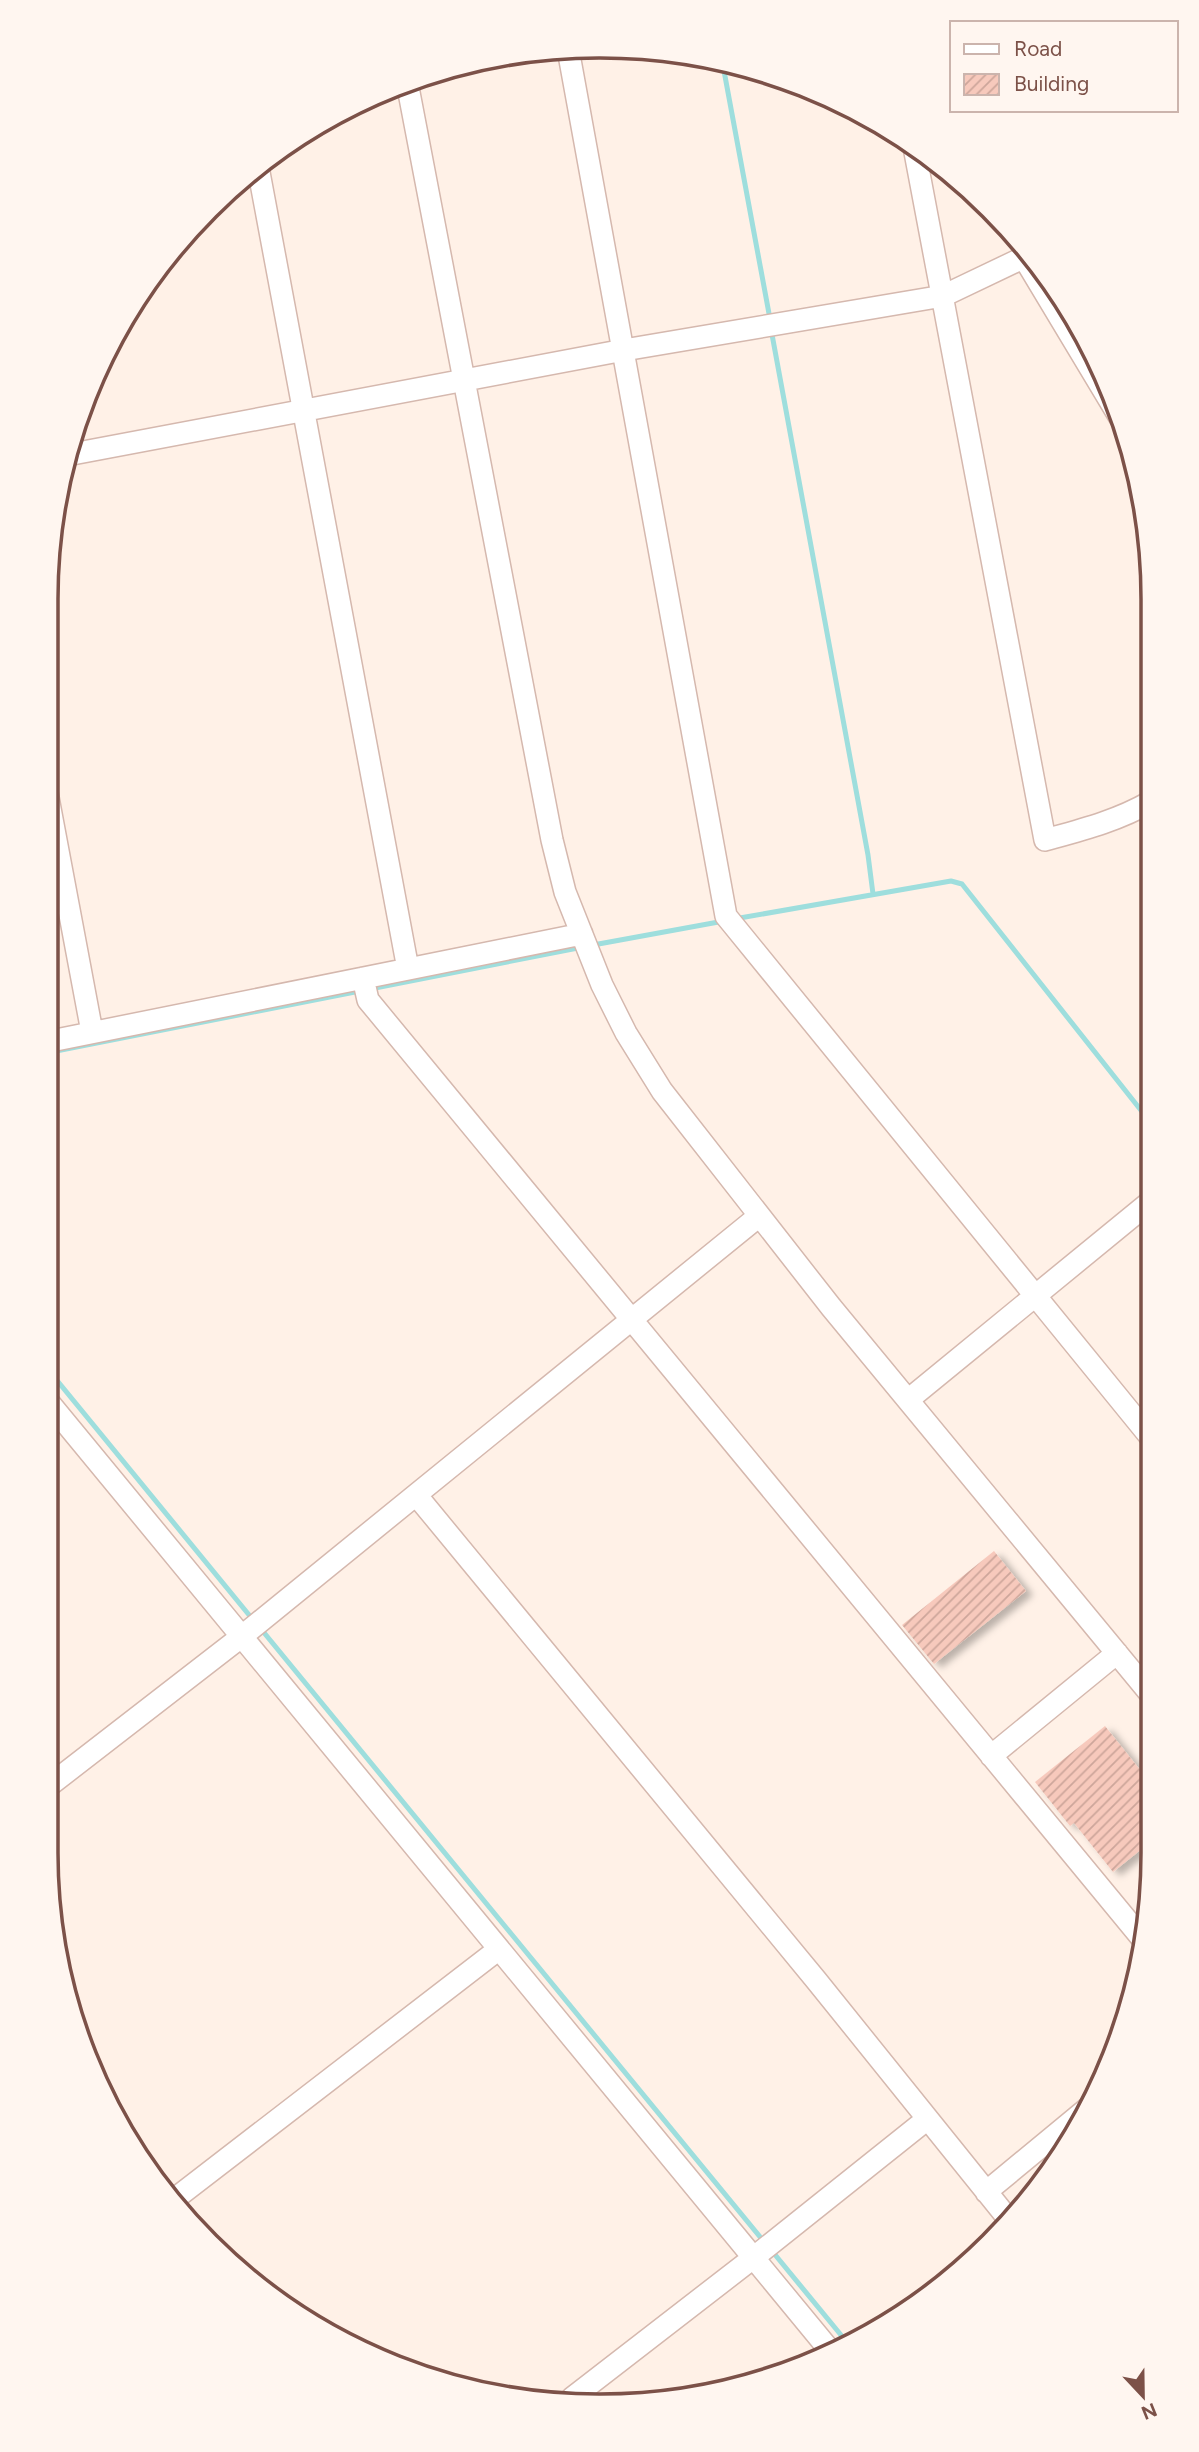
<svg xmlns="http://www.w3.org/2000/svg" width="1199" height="2452" font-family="Figtree,sans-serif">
	<defs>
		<pattern id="building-hatch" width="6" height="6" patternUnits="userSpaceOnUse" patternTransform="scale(1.75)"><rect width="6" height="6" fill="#f7c9bc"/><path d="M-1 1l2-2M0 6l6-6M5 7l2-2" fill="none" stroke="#cda69b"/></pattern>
		<filter id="shadow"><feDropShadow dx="7" dy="4" stdDeviation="3.5" flood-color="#0004"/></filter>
	</defs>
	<rect width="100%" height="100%" fill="#fff1e7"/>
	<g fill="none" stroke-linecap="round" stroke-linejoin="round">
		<path stroke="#9ededd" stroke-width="5" d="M 722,60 L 770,319
			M 771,329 L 868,855 L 873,894
			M 734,919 L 951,881 L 962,884 L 1151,1123
			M 593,945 L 724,921
			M 370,989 L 583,947
			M 46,1053 L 360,991
			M 46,1367 L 254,1621
			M 261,1629 L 765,2243
			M 772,2251 L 850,2346"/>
	</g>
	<path fill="url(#building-hatch)" filter="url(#shadow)" d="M 994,1551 L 1026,1591 L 934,1664 L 902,1625 Z
		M 1105,1726 L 1153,1786 L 1153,1840 L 1113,1872 L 1074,1823 L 1070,1826 L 1035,1782 Z"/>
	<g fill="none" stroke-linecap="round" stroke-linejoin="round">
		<g stroke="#d5b8ae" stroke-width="24">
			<path id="minor" d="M 568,49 L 726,916 L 1152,1439
				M 407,82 L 552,840 L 565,892 L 602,985 L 626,1033 L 662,1091 L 831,1307 L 1153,1697
				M 914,147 L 1045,840 C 1081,830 1117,821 1150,802
				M 258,167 L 408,969
				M 1024,258 L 1119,416
				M 67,455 L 624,350 L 943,296 L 1031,254
				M 46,787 L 92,1032
				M 363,978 L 368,1000 L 1145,1942
				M 46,1042 L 582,934
				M 46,1399 L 832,2353
				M 908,1400 L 1151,1201
				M 417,1496 L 816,1980 L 1010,2221
				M 991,1756 L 1117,1653
				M 46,1788 L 241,1637 L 759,1216
				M 986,2192 L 1089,2107
				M 172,2201 L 499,1949
				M 572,2398 L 753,2258 L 926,2120"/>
		</g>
		<use href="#minor" stroke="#fff" stroke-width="21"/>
	</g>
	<path d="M0 0H1199V2452H0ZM599 58H600A541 541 0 0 1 1141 599V1853A541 541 0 0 1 600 2394H599A541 541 0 0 1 58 1853V599A541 541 0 0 1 599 58Z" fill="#fff6f0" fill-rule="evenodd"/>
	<path fill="none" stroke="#7c5148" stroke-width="3.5" d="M599 58H600A541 541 0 0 1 1141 599V1853A541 541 0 0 1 600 2394H599A541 541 0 0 1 58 1853V599A541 541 0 0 1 599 58Z"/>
	<rect x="950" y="21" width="228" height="91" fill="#fff6f0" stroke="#cbb4ad" stroke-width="2"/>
	<rect x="964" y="44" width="35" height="10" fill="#ffffff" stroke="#cbb4ad" stroke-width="2"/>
	<text x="1014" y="56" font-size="21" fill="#7c5148">Road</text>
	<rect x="964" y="74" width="35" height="21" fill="url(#building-hatch)" stroke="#cbb4ad" stroke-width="2"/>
	<text x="1014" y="91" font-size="21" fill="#7c5148">Building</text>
	<g transform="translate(1143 2396) rotate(158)" stroke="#fff6f0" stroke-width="5" paint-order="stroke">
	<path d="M0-5L12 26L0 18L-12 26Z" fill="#7c5148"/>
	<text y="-10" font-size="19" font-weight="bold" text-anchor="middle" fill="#7c5148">N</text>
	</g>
</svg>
